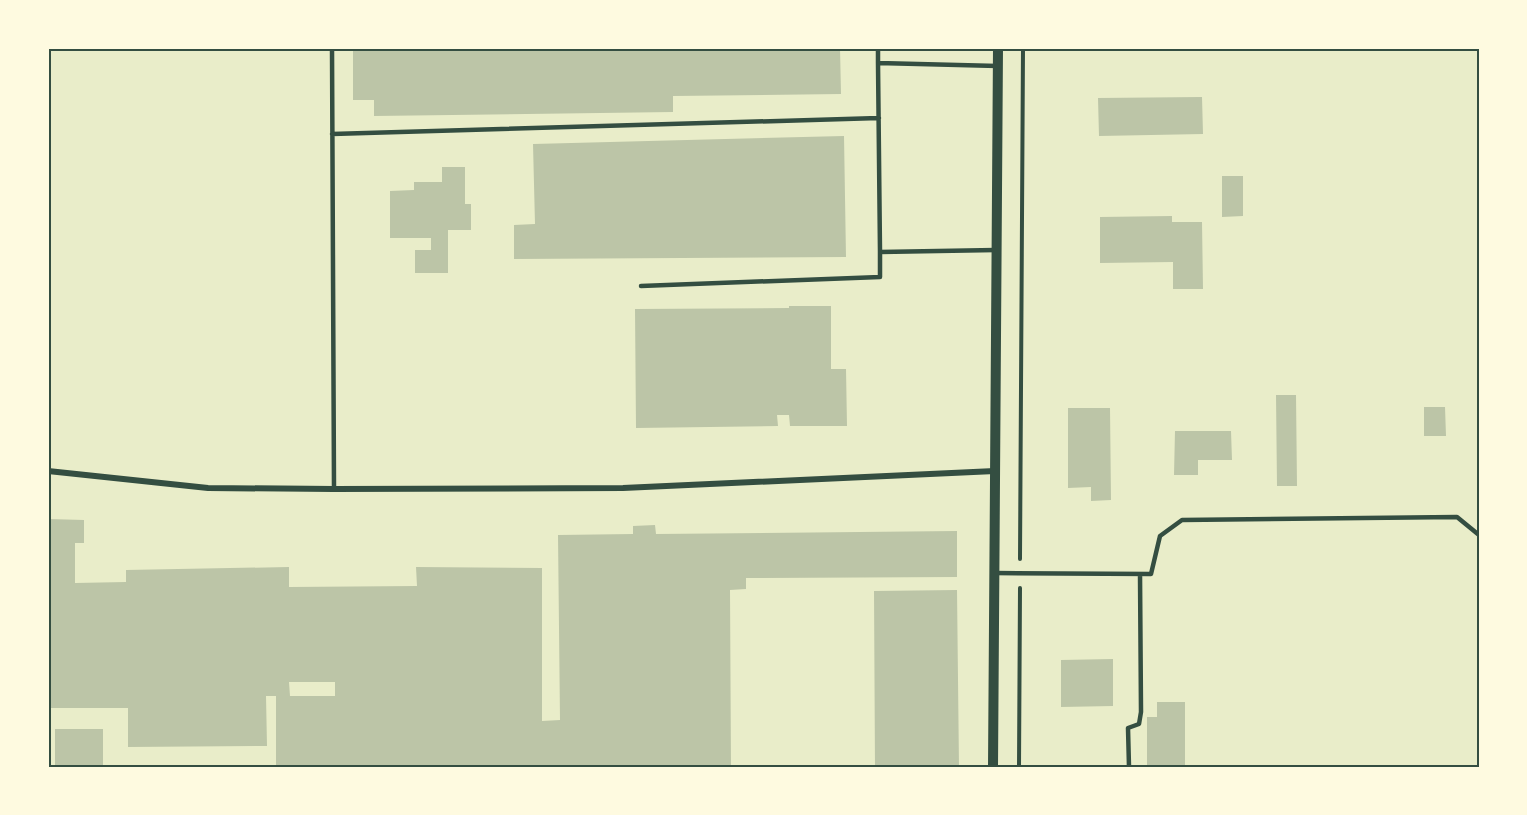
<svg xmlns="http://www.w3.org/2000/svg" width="1527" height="815" font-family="'Golos Text',sans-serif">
	<rect width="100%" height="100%" fill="#e9edc9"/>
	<path fill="#bcc5a7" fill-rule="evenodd" d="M 353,48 L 840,48 L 841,94 L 673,96 L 673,112 L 374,116 L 374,100 L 353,100 Z
		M 1202,97 L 1203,134 L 1099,136 L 1098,98 Z
		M 844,136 L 846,257 L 514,259 L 514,225 L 535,224 L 533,144 Z
		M 442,167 L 465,167 L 465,204 L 471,204 L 471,230 L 448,230 L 448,273 L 415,273 L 415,250 L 431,250 L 431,238 L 390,238 L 390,191 L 414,190 L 414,182 L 442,182 Z
		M 1222,176 L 1243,176 L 1243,216 L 1222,217 Z
		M 1172,216 L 1172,222 L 1202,222 L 1203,289 L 1173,289 L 1173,262 L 1100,263 L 1100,217 Z
		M 789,306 L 831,306 L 831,369 L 846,369 L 847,426 L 790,426 L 789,415 L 777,415 L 778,426 L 636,428 L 635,309 L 789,308 Z
		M 1276,395 L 1296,395 L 1297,486 L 1277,486 Z
		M 1424,407 L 1445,407 L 1446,436 L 1424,436 Z
		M 1068,408 L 1110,408 L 1111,500 L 1091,501 L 1091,487 L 1068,488 Z
		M 1175,431 L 1231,431 L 1232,460 L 1198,460 L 1198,475 L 1174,475 Z
		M 48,519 L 84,520 L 84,543 L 75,543 L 75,583 L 126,582 L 126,570 L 289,567 L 289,587 L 417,586 L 416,567 L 542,568 L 542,721 L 560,720 L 558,535 L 633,534 L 633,526 L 655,525 L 656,534 L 957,531 L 957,577 L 746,578 L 746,589 L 730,590 L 731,767 L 276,767 L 276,696 L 266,696 L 267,746 L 128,747 L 128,708 L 48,708 ZM 289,682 L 335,682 L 335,696 L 290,696 Z
		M 957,590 L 959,767 L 875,767 L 874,591 Z
		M 1113,659 L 1113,706 L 1061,707 L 1061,660 Z
		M 1157,702 L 1185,702 L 1185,767 L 1147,767 L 1147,717 L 1157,717 Z
		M 55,729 L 103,729 L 103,767 L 55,767 Z"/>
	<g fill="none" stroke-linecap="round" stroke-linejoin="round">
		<path stroke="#344e41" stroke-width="4" d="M 1020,559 L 1023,48
			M 1019,767 L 1020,588"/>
		<path stroke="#344e41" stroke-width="4.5" d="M 332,48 L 334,489
			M 878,48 L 878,63 L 998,66
			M 878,63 L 880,252 L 996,250
			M 332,134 L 879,118
			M 641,286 L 880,277 L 880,252
			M 994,573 L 1151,574 L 1160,536 L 1182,520 L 1457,517 L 1479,535
			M 1129,767 L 1128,728 L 1139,724 L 1141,712 L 1140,574"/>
		<path stroke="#344e41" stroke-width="6" d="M 48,471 L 208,488 L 334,489 L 623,488 L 995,471"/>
		<path stroke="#344e41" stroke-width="10" d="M 993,767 L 998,48"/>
	</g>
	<rect width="1527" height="815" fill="none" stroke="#fefae0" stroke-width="99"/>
	<rect x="50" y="50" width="1428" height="716" fill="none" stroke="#344e41" stroke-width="2"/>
</svg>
